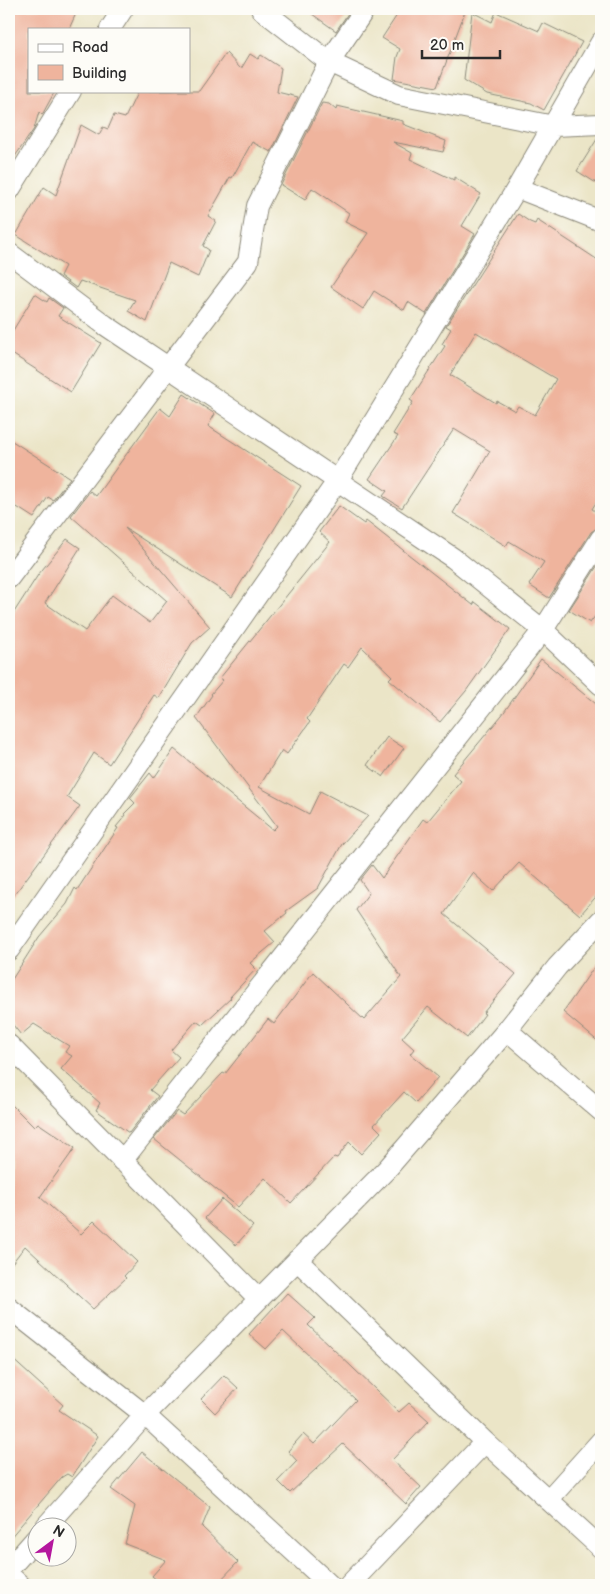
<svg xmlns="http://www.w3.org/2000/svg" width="610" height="1594" font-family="'Balsamiq Sans',sans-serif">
	<rect width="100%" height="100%" fill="#fdfcf7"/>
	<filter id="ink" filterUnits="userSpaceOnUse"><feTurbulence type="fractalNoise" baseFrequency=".02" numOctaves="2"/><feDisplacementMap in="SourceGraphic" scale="10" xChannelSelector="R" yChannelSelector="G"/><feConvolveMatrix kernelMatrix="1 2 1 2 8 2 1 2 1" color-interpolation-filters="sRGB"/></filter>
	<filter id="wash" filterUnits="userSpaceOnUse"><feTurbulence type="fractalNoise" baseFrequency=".0096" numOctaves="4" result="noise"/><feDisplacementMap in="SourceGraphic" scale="20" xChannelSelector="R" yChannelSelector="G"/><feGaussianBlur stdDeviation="1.12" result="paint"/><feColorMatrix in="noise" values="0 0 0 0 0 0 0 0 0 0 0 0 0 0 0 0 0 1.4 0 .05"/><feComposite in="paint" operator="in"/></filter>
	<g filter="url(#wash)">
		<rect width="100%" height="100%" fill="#ebe5c7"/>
		<g id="blocks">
			<path fill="#efb49d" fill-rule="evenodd" d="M 9,9 L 78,9 L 69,29 L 29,29 L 29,91 L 55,91 L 42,115 L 39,112 L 34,129 L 9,165 Z
				M 305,9 L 351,9 L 336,31 Z
				M 401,9 L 466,9 L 437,87 L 394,79 L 397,57 L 400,49 L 382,38 Z
				M 472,12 L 492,22 L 496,12 L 539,31 L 543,23 L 582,42 L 544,110 L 531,103 L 487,94 L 464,80 Z
				M 226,53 L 241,69 L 250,54 L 258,59 L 261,55 L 281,68 L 277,92 L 298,97 L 271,152 L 252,142 L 232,178 L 230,177 L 208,216 L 216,221 L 203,246 L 209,250 L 198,277 L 169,263 L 147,322 L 128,311 L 135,300 L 80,281 L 76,288 L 60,276 L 65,266 L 16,235 L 44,187 L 56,195 L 81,125 L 99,135 L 103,127 L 108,129 L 114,115 L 125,118 L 138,91 L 199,91 Z
				M 322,103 L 329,104 L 336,110 L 337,106 L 403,121 L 403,124 L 446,141 L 443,152 L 393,142 L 412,153 L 410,159 L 454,180 L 454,177 L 481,194 L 462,226 L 475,234 L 426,314 L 408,302 L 404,310 L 374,291 L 363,309 L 331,287 L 368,233 L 345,222 L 349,213 L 312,188 L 305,200 L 281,185 Z
				M 599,136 L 601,136 L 601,186 L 577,171 Z
				M 518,214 L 530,222 L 535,224 L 537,220 L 601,262 L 601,494 L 592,509 L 601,515 L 601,526 L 591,532 L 549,598 L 529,585 L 544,562 L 509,541 L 506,546 L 453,513 L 490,451 L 454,429 L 402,508 L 383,496 L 387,491 L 369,479 L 398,436 L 393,434 L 413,402 L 410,400 L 445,346 L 442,344 L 451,329 L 446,326 ZM 476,332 L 556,379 L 535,415 L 518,406 L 515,411 L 497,401 L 496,403 L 450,375 Z
				M 35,294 L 47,302 L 49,298 L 63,308 L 58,316 L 101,343 L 71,392 L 9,352 L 9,337 Z
				M 184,394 L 215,414 L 208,426 L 301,486 L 232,597 L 125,528 L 210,627 L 192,643 L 159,698 L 154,695 L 109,764 L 94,753 L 67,797 L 80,806 L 9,902 L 9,620 L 38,575 L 67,539 L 80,548 L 45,603 L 85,631 L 112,595 L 150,623 L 167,601 L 71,516 L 90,491 L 96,496 L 160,408 L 170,416 Z
				M 9,439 L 70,478 L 53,500 L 48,497 L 34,518 L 9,502 Z
				M 339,506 L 364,524 L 366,521 L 473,605 L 475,602 L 510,629 L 466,691 L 440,722 L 389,679 L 392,676 L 362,647 L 348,667 L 344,664 L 307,719 L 310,722 L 287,754 L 282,750 L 259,787 L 309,814 L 320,791 L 368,816 L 342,844 L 318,888 L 286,911 L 287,913 L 265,931 L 275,942 L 250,963 L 256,969 L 230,997 L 231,998 L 202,1025 L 196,1021 L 171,1050 L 179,1057 L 150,1090 L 158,1096 L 129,1133 L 96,1110 L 100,1103 L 61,1069 L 72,1056 L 65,1052 L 69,1046 L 34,1024 L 21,1035 L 9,1020 L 9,984 L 39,937 L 67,904 L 75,888 L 77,890 L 118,828 L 116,827 L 126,815 L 124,814 L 135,803 L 130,798 L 150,773 L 154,778 L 174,749 L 273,830 L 277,826 L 196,718 L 212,695 L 211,694 L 223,680 L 220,678 L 330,542 L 319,532 Z
				M 601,560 L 601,608 L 590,623 L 569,610 Z
				M 541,659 L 601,708 L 601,891 L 580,915 L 519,863 L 493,891 L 473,873 L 444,914 L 516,974 L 483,1013 L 485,1014 L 467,1038 L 428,1007 L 402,1038 L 414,1049 L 410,1054 L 438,1077 L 416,1103 L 404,1092 L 374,1125 L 381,1132 L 361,1154 L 349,1142 L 337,1158 L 334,1157 L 291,1203 L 265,1178 L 238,1207 L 154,1139 L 177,1111 L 183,1115 L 223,1073 L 225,1074 L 268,1019 L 274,1024 L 313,972 L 364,1020 L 401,977 L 356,910 L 369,893 L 360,880 L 372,865 L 382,878 L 423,819 L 427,822 L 461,781 L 453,774 L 502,715 Z
				M 387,737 L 404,748 L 383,777 L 367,765 Z
				M 601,957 L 601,1044 L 563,1012 Z
				M 9,1102 L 34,1127 L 38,1123 L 75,1148 L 40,1197 L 81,1234 L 94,1221 L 137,1262 L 124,1276 L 126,1278 L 93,1309 L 25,1246 L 9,1267 Z
				M 222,1199 L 253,1226 L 236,1245 L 205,1218 Z
				M 287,1293 L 315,1318 L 308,1325 L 399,1412 L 409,1403 L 429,1421 L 392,1460 L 421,1487 L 406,1504 L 343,1444 L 290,1493 L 278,1481 L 297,1461 L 288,1451 L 303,1434 L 314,1444 L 356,1400 L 283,1331 L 266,1349 L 249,1334 Z
				M 9,1356 L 63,1405 L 59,1410 L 98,1436 L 72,1477 L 67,1474 L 62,1477 L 9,1539 Z
				M 224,1375 L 238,1388 L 215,1413 L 201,1399 Z
				M 142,1452 L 210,1507 L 202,1527 L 238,1562 L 216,1585 L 163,1585 L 152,1576 L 166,1560 L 125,1544 L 135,1506 L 111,1489 Z"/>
		</g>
	</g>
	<g filter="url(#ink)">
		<use href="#blocks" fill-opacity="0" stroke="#8b8879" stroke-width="1"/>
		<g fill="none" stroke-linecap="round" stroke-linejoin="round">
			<g stroke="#8b8879" stroke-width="22">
				<path id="street" d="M 261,9 L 329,62 L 399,95 L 554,126 L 601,124
					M 110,29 L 123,9
					M 517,188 L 601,221
					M 9,191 L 71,91
					M 9,253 L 105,325 L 453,558 L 543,630 L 601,685
					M 9,578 L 248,262 L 257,206 L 329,62 L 365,9
					M 9,950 L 338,480 L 517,188 L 601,42
					M 507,1030 L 601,1111
					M 9,1045 L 258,1298
					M 122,1161 L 543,630 L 601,538
					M 297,1260 L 485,1442 L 601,1548
					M 9,1308 L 145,1415 L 330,1585
					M 548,1500 L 601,1441
					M 46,1526 L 145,1415 L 387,1169 L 507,1030 L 557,967 L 601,920
					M 9,1569 L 38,1536
					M 9,1575 L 20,1585
					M 349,1585 L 485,1442"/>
			</g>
			<use href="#street" stroke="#fff" stroke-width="20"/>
		</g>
	</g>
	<rect width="610" height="1594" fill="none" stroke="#fdfcf7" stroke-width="30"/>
	<rect x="28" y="28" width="162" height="65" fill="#fdfcf7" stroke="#a9a8a5"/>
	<rect x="38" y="44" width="25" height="8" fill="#ffffff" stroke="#a9a8a5"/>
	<text x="72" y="52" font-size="15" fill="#2b2b2b">Road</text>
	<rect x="38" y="65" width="25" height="15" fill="#efb49d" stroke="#a9a8a5"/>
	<text x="72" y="78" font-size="15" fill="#2b2b2b">Building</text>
	<g transform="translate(52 1542) rotate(32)"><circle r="24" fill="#fdfcf7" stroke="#a9a8a5"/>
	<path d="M0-4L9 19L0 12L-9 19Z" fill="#b5179e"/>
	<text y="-8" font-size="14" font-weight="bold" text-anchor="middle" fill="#2b2b2b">N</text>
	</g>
	<path d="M422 50v8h78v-8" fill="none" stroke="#2b2b2b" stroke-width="2.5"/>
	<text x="430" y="50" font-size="15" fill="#2b2b2b" stroke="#fdfcf7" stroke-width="4" paint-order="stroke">20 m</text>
</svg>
